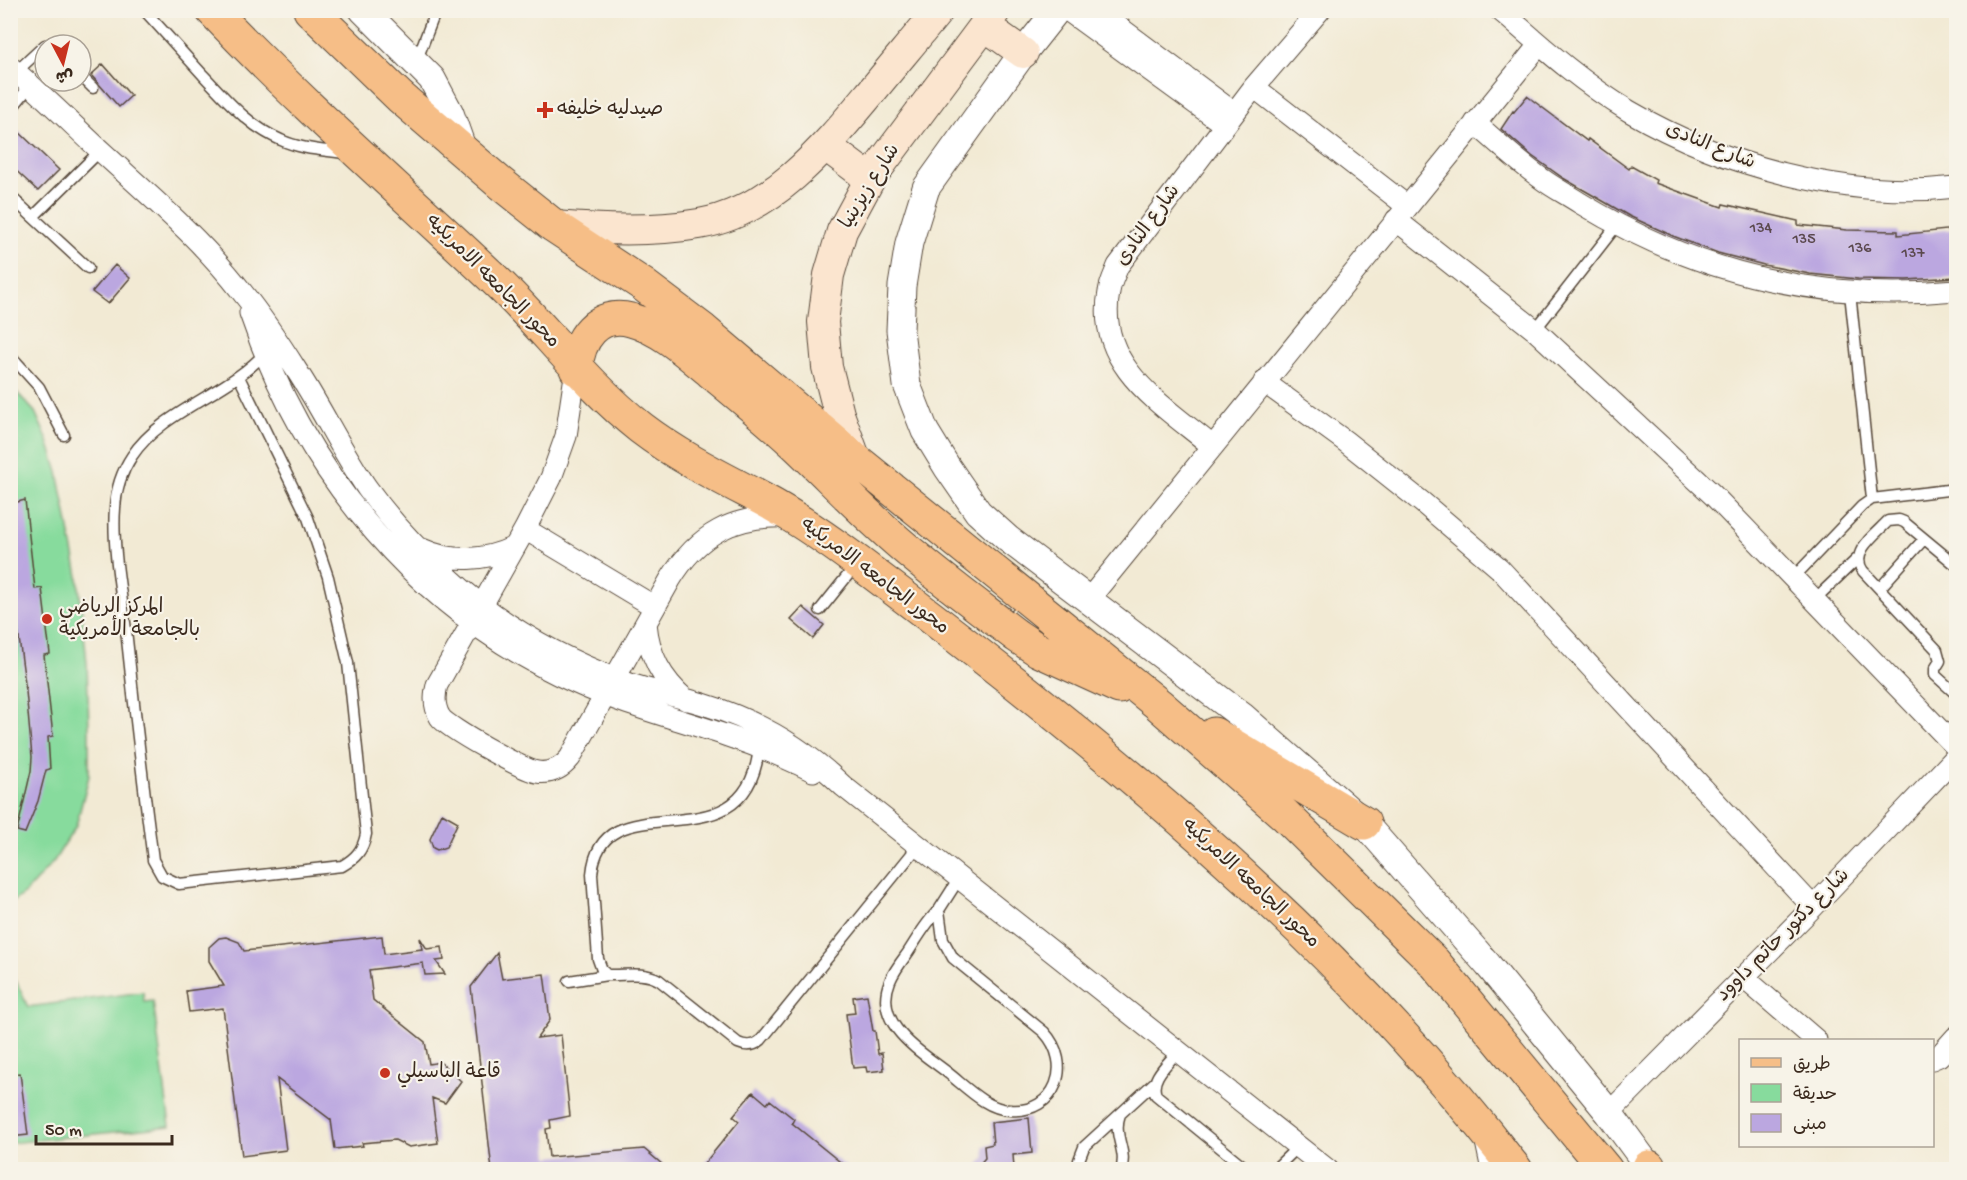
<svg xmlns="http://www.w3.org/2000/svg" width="1967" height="1180" font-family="'Gochi Hand','Playpen Sans Arabic',sans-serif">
	<rect width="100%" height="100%" fill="#f7f3e8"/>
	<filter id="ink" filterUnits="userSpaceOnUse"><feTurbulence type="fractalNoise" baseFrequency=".0167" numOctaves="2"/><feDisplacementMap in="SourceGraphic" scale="12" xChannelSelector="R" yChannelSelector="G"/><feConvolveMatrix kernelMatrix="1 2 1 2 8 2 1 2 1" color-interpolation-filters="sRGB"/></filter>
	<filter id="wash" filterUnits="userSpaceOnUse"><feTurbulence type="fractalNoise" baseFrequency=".008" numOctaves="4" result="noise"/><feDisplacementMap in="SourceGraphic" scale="24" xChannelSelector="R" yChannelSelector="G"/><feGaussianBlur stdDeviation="1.35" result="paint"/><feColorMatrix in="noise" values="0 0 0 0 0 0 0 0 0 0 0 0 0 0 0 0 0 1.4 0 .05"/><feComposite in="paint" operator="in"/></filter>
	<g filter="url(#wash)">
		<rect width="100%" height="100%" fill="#f2ead4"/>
		<path fill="#87db9d" stroke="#61825e" stroke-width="1.5" d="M 10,385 L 35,412 L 48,441 L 58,472 L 78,576 L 87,663 L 89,731 L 89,776 L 76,826 L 54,861 L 26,892 L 11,903 Z
			M 16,981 L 28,1007 L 143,992 L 144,1002 L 153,1001 L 170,1126 L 11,1143 L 10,983 Z"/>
		<g id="blocks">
			<path fill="#bba7e0" d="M 103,64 L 131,96 L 119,107 L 91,75 Z
				M 1527,96 L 1587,141 L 1588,139 L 1629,169 L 1631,166 L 1656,180 L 1655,183 L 1722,207 L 1723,204 L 1798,221 L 1798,225 L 1847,230 L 1898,231 L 1898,235 L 1956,229 L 1956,277 L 1906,280 L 1858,279 L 1810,274 L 1764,265 L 1718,253 L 1673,236 L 1629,216 L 1563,178 L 1532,156 L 1501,129 L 1513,111 L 1514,112 Z
				M 18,131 L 59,170 L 38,191 L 10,165 L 10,139 Z
				M 115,265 L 130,278 L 108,304 L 92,292 Z
				M 25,500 L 35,589 L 42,588 L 50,654 L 44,655 L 53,736 L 48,737 L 50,769 L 46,770 L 38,801 L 25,833 L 17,831 L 31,771 L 32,757 L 26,691 L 10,570 L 10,504 Z
				M 803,607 L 824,625 L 813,639 L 791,620 Z
				M 442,813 L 458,822 L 446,847 L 437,850 L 433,848 L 430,839 Z
				M 382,936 L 384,954 L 422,949 L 420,938 L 427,949 L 442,947 L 444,960 L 436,961 L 445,974 L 425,975 L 423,963 L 369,970 L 373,1000 L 425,1042 L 429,1064 L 440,1062 L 461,1081 L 445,1103 L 432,1098 L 438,1143 L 409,1147 L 395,1140 L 362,1143 L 363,1146 L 335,1149 L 331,1120 L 277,1079 L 286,1150 L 242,1156 L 223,1008 L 189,1012 L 186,991 L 224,986 L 209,961 L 209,947 L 219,938 L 226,937 L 239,942 L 244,951 Z
				M 497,953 L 502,979 L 544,974 L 550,1020 L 537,1038 L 561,1035 L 570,1116 L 550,1120 L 551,1128 L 546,1129 L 549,1157 L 644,1149 L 669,1170 L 492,1170 L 471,987 Z
				M 867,995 L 873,1031 L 875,1031 L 878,1054 L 882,1053 L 884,1070 L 867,1072 L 866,1067 L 853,1068 L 846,1014 L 855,1013 L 853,997 Z
				M 20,1073 L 28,1135 L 10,1137 L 10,1074 Z
				M 753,1092 L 767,1104 L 770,1100 L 794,1119 L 792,1123 L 850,1170 L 699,1170 L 739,1121 L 733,1116 Z
				M 1029,1118 L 1032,1153 L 1013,1155 L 1014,1168 L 974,1170 L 985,1158 L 984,1146 L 993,1144 L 991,1122 Z"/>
		</g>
	</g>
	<g filter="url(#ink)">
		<use href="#blocks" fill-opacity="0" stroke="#564739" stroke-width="1.5"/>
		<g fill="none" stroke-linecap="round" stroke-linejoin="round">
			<g stroke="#564739" stroke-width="13">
				<path id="service" d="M 144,10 C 164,32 184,54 203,75 C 227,100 248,126 281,140 C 300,149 323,150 344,153
					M 416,62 L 436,10
					M 16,72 L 45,45
					M 81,76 L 93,88
					M 10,110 L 31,85
					M 10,196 L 88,268
					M 33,217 L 101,150
					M 1850,293 L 1872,499
					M 1535,330 L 1617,225
					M 10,355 L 39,387 L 64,435
					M 239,377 L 308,518 L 328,577 L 348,663 L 366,834 C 363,850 356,858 342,866 L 179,884 L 162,876 L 153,860 C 143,783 134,706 126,630 C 121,592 112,545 115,508 C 116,490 122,471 132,456 C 162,410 229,394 267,351
					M 1956,565 L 1904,522 L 1899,520 L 1888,521 C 1876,534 1849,552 1863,571 L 1937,650 L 1940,661 L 1935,669 L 1935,675 L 1956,694
					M 1793,578 L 1862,506 L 1872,499 L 1956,489
					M 1880,588 L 1924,539
					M 1814,600 L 1858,558
					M 820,610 L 856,565
					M 759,747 C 747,873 601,774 592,874 L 598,959 L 602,970 L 607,975 C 625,976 642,971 659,980 L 738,1043 C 747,1047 754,1046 761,1040 L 919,845
					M 939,910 L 943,940 L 953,958 L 1044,1032 C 1074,1064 1056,1114 1010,1110 C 986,1109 966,1087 948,1073 C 920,1051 872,1024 890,981 C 894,971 901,962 907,954 C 917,939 926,922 939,910 Z
					M 939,910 L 960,877
					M 569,981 L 607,975
					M 1178,1051 C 1169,1063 1149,1078 1156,1095 L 1248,1170
					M 1120,1114 C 1112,1137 1128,1150 1121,1170
					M 1080,1170 L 1079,1160 L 1084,1147 L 1154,1083
					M 1274,1170 L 1299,1146"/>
			</g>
			<g stroke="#564739" stroke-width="23">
				<path id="minor" d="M 1067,10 L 1225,125
					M 1096,10 L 1234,113
					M 1500,10 C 1541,46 1582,83 1629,111 C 1723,166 1848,200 1956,187
					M 10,67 C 42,94 71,123 102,152 C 151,197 201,239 242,292 C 262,317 280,344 297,371 C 322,409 341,450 367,488 C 390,520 418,550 447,576 C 495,621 554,655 616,679 C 644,690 674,695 703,704 C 756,720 803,747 843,786 L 1328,1170
					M 1254,87 L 1407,206
					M 1475,123 C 1497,142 1518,162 1542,179 C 1554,188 1568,195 1580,203 C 1695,273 1822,303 1956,290
					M 1396,220 L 1535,330 L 1713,495 L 1956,747
					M 250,313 C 304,474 420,613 576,683 C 624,705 675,718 725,735 C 755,745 785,757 813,771
					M 576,369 L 566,436 L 551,478 L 525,529 L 437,685 C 434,696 434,707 440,717 C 447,728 523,770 537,772 C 551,774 562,768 570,758 L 670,580 C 698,534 733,515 787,517
					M 1264,382 L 1345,441 L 1423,503 L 1499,568 L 1813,907
					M 1212,446 C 1163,405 1095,366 1109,292 C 1110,283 1115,274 1118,266 L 1254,87 L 1320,10
					M 525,529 L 655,607
					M 422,549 C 452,563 485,561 514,547
					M 1089,599 L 1539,45
					M 646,623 C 649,655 661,679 686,700
					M 1743,977 L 1816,1040
					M 1932,1059 L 1939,1056 L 1956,1037
					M 1609,1113 L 1813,907 L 1956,757
					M 1485,1137 L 1492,1170"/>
			</g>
			<g stroke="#564739" stroke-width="29">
				<path id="tertiary" d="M 363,10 L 432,79 L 450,113 L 464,153
					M 1057,10 L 1023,53 L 926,188 L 909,243 L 902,286 L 900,330 L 907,385 L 925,431 L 947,467 L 978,512 L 1008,539 L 1242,716 L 1364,823 L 1488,965 L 1609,1113 L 1651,1170"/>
			</g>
			<g stroke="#564739" stroke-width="32">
				<path id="secondary" d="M 984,25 L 1023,53
					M 826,146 L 870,179
					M 554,226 C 603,230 651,232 699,224 C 774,211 826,146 872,91 C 894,64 917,37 939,10
					M 856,460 L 839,414 L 827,367 L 823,322 L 829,275 L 842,231 L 870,179 L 996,10"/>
			</g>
			<g stroke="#564739" stroke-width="35">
				<path id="primary" d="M 212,10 C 301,104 399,189 493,278 C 545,327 584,383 641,428 C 679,457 720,477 762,499 C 796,517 827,539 858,562 C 1097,741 1333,932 1516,1170
					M 310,10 L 400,97 L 500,183 L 554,226 L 642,284 L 703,330 L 856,460 L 1158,704 L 1285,815 L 1434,962 L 1606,1170
					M 576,369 C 578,339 597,311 631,320 C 661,328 687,352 711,372 C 739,395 767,418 794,443 C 826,473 856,505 889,534 C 930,571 974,603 1017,636 L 1038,650 L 1119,687
					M 1214,734 L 1364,823
					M 1649,1167 L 1649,1170"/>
			</g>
			<use href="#service" stroke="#fff" stroke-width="10"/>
			<use href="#minor" stroke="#fff" stroke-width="21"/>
			<use href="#tertiary" stroke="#fff" stroke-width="27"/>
			<use href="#secondary" stroke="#fbe5cf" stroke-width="30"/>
			<use href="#primary" stroke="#f6be87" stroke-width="33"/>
		</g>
	</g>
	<g fill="#c8321e" stroke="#f7f3e8" stroke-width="2">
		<path d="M542 101h6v6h6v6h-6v6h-6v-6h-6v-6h6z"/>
		<circle cx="47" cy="619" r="6"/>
		<circle cx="385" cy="1073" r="6"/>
	</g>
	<g text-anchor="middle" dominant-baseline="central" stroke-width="4.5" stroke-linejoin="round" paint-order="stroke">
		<g font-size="16" fill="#5b494e">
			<text x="1761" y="229">134</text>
			<text x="1804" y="240">135</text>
			<text x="1860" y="249">136</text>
			<text x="1913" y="254">137</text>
		</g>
		<g font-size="20" fill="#3b2a1e" stroke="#f7f3e8" text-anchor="start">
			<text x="557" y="110">صيدليه خليفه</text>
			<text x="59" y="608">المركز الرياضي<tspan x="59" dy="23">بالجامعة الأمريكية</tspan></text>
			<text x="397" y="1073">قاعة الباسيلي</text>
		</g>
		<g font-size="20" fill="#3b2a1e" stroke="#f7f3e8">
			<text transform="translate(1710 147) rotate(22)">شارع النادى</text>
			<text transform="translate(871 187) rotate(-58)">شارع زيزينيا</text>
			<text transform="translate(1149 226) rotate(-54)">شارع النادى</text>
			<text transform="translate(492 282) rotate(45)">محور الجامعه الامريكيه</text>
			<text transform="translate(874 577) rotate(37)">محور الجامعه الامريكيه</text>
			<text transform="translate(1250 884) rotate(43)">محور الجامعه الامريكيه</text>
			<text transform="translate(1784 936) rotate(-45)">شارع دكتور حاتم داوود</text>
		</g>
	</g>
	<rect width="1967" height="1180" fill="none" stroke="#f7f3e8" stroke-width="36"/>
	<rect x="1739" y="1039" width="195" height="108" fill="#f7f3e8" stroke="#aca397" stroke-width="1.5"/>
	<rect x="1751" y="1058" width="30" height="9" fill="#f6be87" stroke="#aca397" stroke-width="1.5"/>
	<text x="1793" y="1069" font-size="18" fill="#3b2a1e">طريق</text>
	<rect x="1751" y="1084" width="30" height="18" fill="#87db9d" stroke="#aca397" stroke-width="1.5"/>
	<text x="1793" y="1099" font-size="18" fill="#3b2a1e">حديقة</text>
	<rect x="1751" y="1114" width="30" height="18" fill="#bba7e0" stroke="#aca397" stroke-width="1.5"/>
	<text x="1793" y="1129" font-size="18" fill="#3b2a1e">مبنى</text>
	<g transform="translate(63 63) rotate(173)"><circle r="28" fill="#f7f3e8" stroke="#aca397" stroke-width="1.5"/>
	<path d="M0-4.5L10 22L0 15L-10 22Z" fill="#c8321e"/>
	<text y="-9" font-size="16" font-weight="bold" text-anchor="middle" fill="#3b2a1e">ش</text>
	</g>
	<path d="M36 1135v9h136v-9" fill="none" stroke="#3b2a1e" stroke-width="3"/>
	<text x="45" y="1135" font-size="18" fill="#3b2a1e" stroke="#f7f3e8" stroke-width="4.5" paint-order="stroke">50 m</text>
</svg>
